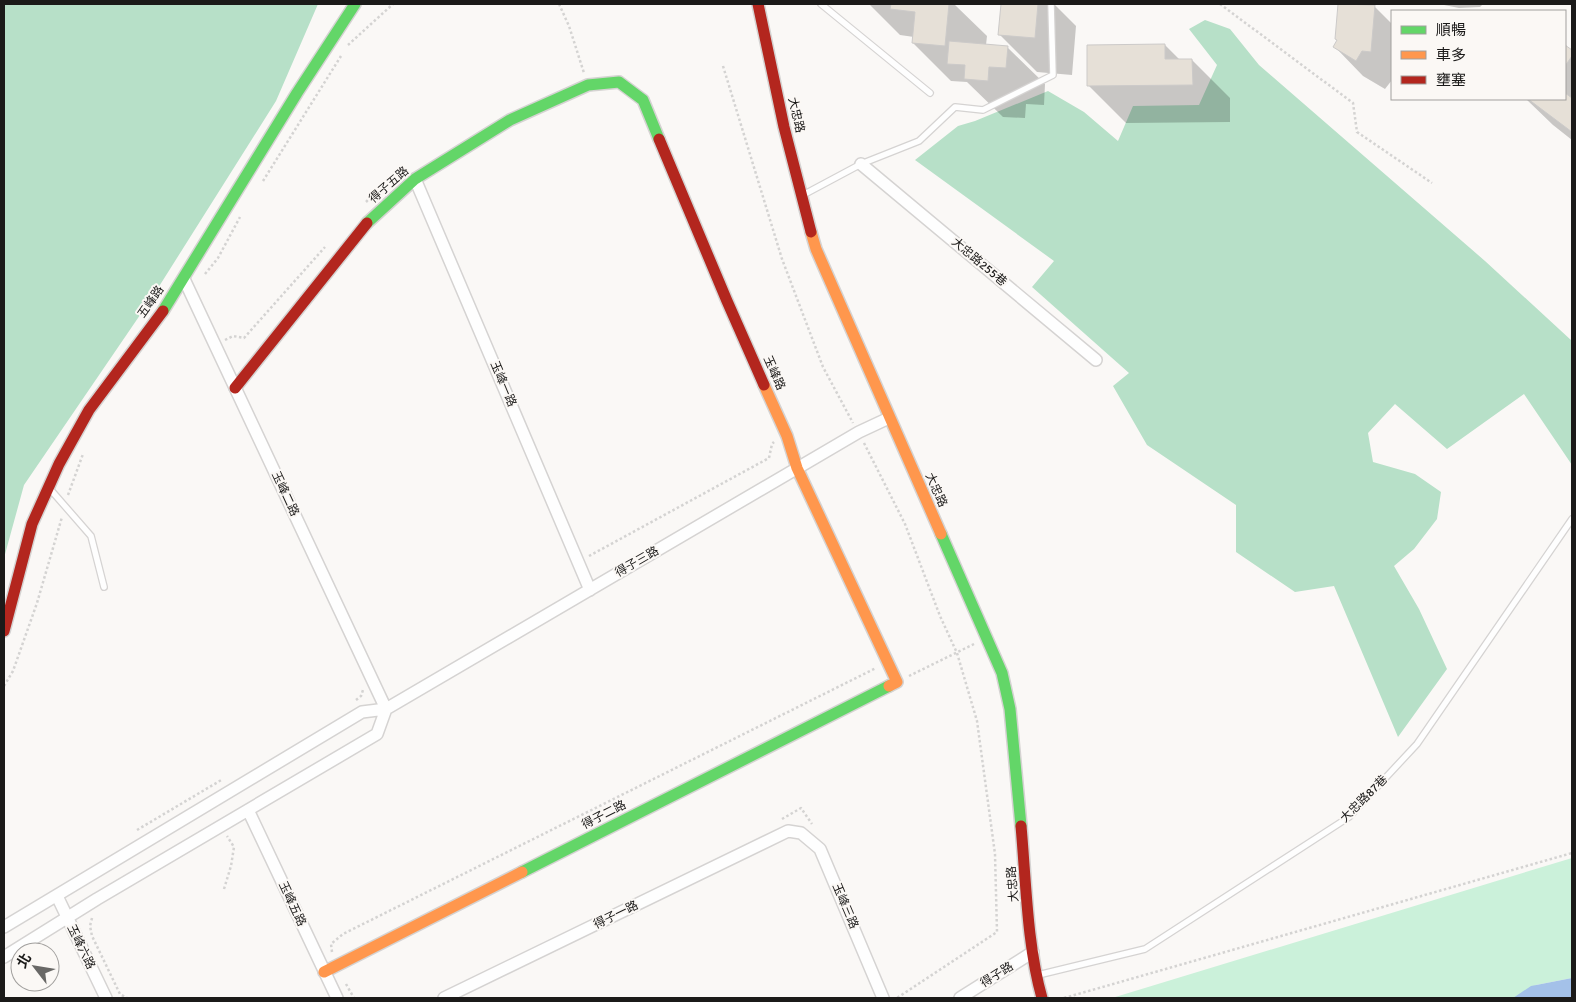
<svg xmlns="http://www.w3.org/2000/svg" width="1576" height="1002" font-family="Signika,'Noto Sans TC',sans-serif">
	<rect width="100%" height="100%" fill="#faf8f6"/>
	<path fill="#cbf1da" d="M 1572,858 L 1572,978 L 1536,985 L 1515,998 L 1112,998 Z"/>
	<path fill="#b7e0c8" d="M 4,4 L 318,4 L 276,101 L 153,296 L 24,485 L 4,558 Z
		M 1205,20 L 1230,29 L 1259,65 L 1485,261 L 1572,341 L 1572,465 L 1524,394 L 1447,449 L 1395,404 L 1368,433 L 1373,462 L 1415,474 L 1441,492 L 1437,519 L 1414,549 L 1394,566 L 1419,609 L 1447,669 L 1398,737 L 1334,586 L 1295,592 L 1236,552 L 1236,505 L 1147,445 L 1113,386 L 1129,373 L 1032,287 L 1054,261 L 915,160 L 958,126 L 975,121 L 1048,91 L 1084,112 L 1118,141 L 1133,106 L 1199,105 L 1217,65 L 1189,29 Z"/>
	<path fill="#a4c1e9" d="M 1572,978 L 1572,998 L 1513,998 L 1531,986 Z"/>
	<path fill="#0003" d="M 869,4 L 954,4 L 987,36 L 986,45 L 1007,47 L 1045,84 L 1044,105 L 1026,104 L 1025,118 L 1003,117 L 967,82 L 951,81 L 913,43 L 914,37 L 900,35 Z
		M 1002,4 L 1054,4 L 1076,26 L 1072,75 L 1037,72 L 999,34 Z
		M 1339,4 L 1374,6 L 1392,24 L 1392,80 L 1385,89 L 1363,76 L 1335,47 L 1339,41 L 1336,38 Z
		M 1439,4 L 1483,4 L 1480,7 L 1459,8 Z
		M 1165,45 L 1180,60 L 1192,60 L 1230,98 L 1230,122 L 1126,123 L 1089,86 Z
		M 1565,46 L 1572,52 L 1572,140 L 1553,125 L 1526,99 L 1565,99 Z"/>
	<path fill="#e6e0d7" stroke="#cccac9" d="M 891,4 L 949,4 L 945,46 L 912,43 L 915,12 L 890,9 Z
		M 1001,4 L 1038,4 L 1035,38 L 998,35 Z
		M 1338,4 L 1375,5 L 1371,52 L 1362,51 L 1356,61 L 1333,47 L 1337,40 L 1335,39 Z
		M 949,41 L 1008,46 L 1006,68 L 989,67 L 988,81 L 964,79 L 965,65 L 947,64 Z
		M 1165,44 L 1165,59 L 1192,59 L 1193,85 L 1087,86 L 1087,45 Z
		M 1565,45 L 1572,50 L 1572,56 L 1565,66 Z
		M 1565,93 L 1572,98 L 1572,132 L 1528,99 L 1565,99 Z"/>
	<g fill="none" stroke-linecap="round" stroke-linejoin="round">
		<g stroke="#d5d3d2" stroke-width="8">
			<path id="lane" d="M 821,4 L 930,93
				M 803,195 L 861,164 L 919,141 L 955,107 L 983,110 L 1053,75 L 1051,4
				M 50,489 L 91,536 L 104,587
				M 1038,975 L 1145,949 L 1349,817 L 1417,744 L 1572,519"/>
		</g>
		<g stroke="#d5d3d2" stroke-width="14">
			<path id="street" d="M 861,164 L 1096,360
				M 415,179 L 590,590
				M 184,279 L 386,709
				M 248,810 L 337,998
				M 57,896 L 106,998
				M 4,927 L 362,712 L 386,709 L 859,432 L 889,418
				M 4,957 L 97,899 L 377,734 L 386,709
				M 444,998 L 788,831 L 801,833 L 820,849 L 883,998
				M 960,998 L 1033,952"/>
		</g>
		<g stroke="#d5d3d2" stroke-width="14">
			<path id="fast" d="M 367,223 L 415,179 L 510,120 L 588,85 L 619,82 L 643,100 L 659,139
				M 163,311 L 297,93 L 355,4
				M 941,534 L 1002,673 L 1010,709 L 1021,826
				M 522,872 L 889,686"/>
		</g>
		<g stroke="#d5d3d2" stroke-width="14">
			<path id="slow" d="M 811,232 L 816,249 L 941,534
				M 764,385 L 787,436 L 797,468 L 897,682 L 889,686
				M 324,972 L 522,872"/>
		</g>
		<g stroke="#d5d3d2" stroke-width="14">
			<path id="jam" d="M 758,4 L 784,127 L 811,232
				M 659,139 L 727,301 L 764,385
				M 235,388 L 367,223
				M 4,631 L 32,524 L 59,464 L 89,410 L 163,311
				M 1021,826 C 1026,881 1027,945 1042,998"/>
		</g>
		<path stroke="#d4d3d2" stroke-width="2.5" stroke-dasharray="2.5 2.5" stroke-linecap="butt" d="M 559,4 L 569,26 L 584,73
			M 1220,4 L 1353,103 L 1357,132 L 1432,183
			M 348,45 L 393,4
			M 723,66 L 782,259 L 823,367 L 853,423
			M 263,181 L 341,56
			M 366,202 L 384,184 L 388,185
			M 205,274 L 218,258 L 240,217
			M 225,340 L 233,336 L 244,338 L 325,247
			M 864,443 L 905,524 L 940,616 L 957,653 L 977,721 L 995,854 L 997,932 L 897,998
			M 68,495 L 83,454
			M 589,556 L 769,458 L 772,444 L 774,442
			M 909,676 L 974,644
			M 4,686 L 13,671 L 37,603 L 62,517
			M 356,700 L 361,696 L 363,690
			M 782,819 L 801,808 L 812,824
			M 137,830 L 223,779
			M 224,889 L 231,866 L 234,847 L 227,836
			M 92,918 L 90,926 L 92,936 L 120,994 L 127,998
			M 332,952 L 331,944 L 343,934 L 876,668
			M 346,984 L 354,998
			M 1064,998 L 1572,853"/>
		<use href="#lane" stroke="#fefefe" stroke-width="5.5"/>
		<use href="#street" stroke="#fefefe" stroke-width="11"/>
		<use href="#fast" stroke="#63d668" stroke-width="11"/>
		<use href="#slow" stroke="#ff974d" stroke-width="11"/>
		<use href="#jam" stroke="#b3261e" stroke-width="11"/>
	</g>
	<g text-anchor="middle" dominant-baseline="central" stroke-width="4" stroke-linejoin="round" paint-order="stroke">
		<g font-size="12" fill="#1b1a19" stroke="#fbf8f5">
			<text transform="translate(796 115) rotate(77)">大忠路</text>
			<text transform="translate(389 185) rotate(-41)">得子五路</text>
			<text transform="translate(979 262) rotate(40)">大忠路255巷</text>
			<text transform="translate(151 302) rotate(-55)">五峰路</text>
			<text transform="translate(774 373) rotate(66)">玉峰路</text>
			<text transform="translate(503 384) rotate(67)">玉峰一路</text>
			<text transform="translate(936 490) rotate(66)">大忠路</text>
			<text transform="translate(285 494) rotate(65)">玉峰二路</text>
			<text transform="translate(637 562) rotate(-30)">得子三路</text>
			<text transform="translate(1364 799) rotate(-45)">大忠路87巷</text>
			<text transform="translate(604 815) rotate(-27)">得子二路</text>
			<text transform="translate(1013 884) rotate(-95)">大忠路</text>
			<text transform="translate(292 904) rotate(65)">玉峰五路</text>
			<text transform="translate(845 906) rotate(67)">玉峰三路</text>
			<text transform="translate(616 915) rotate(-26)">得子一路</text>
			<text transform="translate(81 947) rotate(64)">玉峰六路</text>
			<text transform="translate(997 975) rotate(-32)">得子路</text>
		</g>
	</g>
	<rect width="1576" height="1002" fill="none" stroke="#1b1a19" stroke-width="10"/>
	<rect x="1391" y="10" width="175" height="90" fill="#fbf8f5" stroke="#a19f9d"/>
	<rect x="1401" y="26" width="25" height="8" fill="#63d668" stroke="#a19f9d"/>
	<text x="1436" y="35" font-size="15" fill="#1b1a19">順暢</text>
	<rect x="1401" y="51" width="25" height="8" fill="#ff974d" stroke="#a19f9d"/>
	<text x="1436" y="60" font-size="15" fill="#1b1a19">車多</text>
	<rect x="1401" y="76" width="25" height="8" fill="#b3261e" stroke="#a19f9d"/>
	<text x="1436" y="85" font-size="15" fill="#1b1a19">壅塞</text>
	<g transform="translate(35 967) rotate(301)"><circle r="24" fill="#fbf8f5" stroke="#a19f9d"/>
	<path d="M0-4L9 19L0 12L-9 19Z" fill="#696866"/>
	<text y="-8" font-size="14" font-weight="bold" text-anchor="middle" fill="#1b1a19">北</text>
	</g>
</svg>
